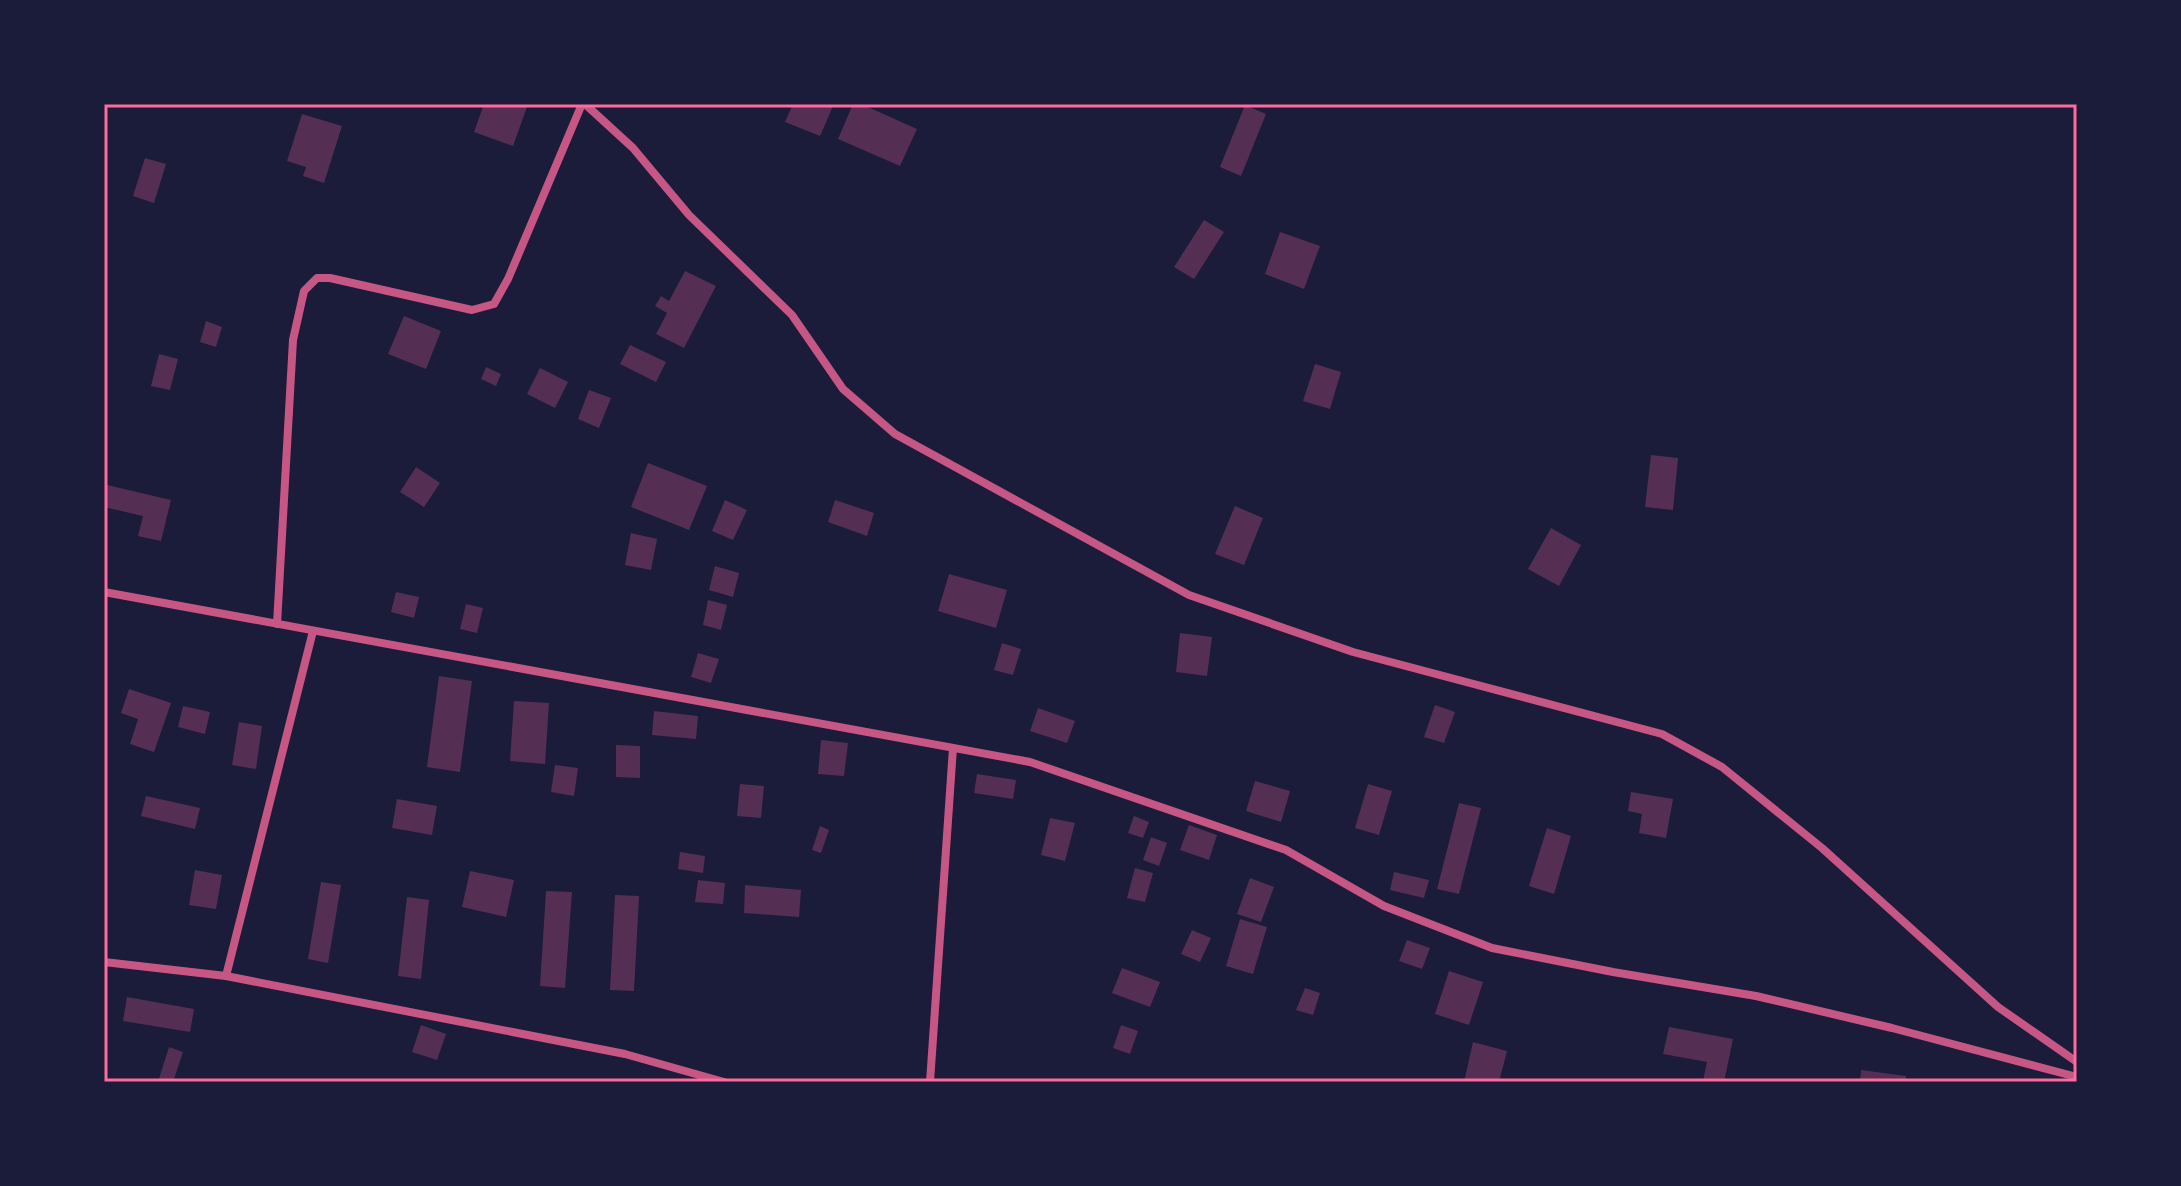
<svg xmlns="http://www.w3.org/2000/svg" width="2181" height="1186" font-family="Commissioner,sans-serif">
	<rect width="100%" height="100%" fill="#1b1b3a"/>
	<path fill="#542f53" d="M 484,104 L 528,104 L 513,146 L 474,132 Z
		M 793,104 L 834,104 L 820,136 L 785,122 Z
		M 853,104 L 861,104 L 917,129 L 900,166 L 838,139 Z
		M 1245,105 L 1266,114 L 1241,176 L 1220,167 Z
		M 302,114 L 342,126 L 324,183 L 303,176 L 306,167 L 287,161 Z
		M 145,158 L 166,164 L 154,203 L 133,196 Z
		M 1204,220 L 1224,232 L 1194,279 L 1174,267 Z
		M 1280,232 L 1320,246 L 1304,289 L 1265,274 Z
		M 685,271 L 716,286 L 684,348 L 656,334 L 667,313 L 655,306 L 661,296 L 669,301 Z
		M 404,316 L 441,331 L 426,369 L 388,354 Z
		M 206,321 L 222,327 L 216,347 L 200,342 Z
		M 630,345 L 666,362 L 656,382 L 620,364 Z
		M 159,354 L 178,359 L 170,390 L 151,386 Z
		M 1315,364 L 1341,372 L 1330,409 L 1303,401 Z
		M 486,367 L 501,374 L 496,386 L 481,379 Z
		M 540,368 L 568,382 L 555,408 L 527,394 Z
		M 589,390 L 611,398 L 599,428 L 578,419 Z
		M 1651,455 L 1678,458 L 1673,510 L 1645,507 Z
		M 648,463 L 707,486 L 689,530 L 631,507 Z
		M 416,467 L 440,483 L 424,507 L 400,492 Z
		M 107,485 L 171,500 L 161,541 L 138,536 L 143,516 L 104,507 Z
		M 725,500 L 747,510 L 733,540 L 712,531 Z
		M 835,500 L 874,513 L 867,536 L 828,522 Z
		M 1235,506 L 1263,518 L 1244,565 L 1215,554 Z
		M 1551,528 L 1581,545 L 1559,586 L 1528,569 Z
		M 631,533 L 657,539 L 651,570 L 625,565 Z
		M 715,566 L 739,573 L 733,597 L 709,590 Z
		M 949,574 L 1007,590 L 996,628 L 938,611 Z
		M 396,592 L 419,597 L 414,618 L 391,612 Z
		M 708,600 L 727,605 L 721,630 L 703,625 Z
		M 466,604 L 483,608 L 477,633 L 460,629 Z
		M 1180,633 L 1212,637 L 1207,676 L 1176,672 Z
		M 1002,643 L 1021,649 L 1013,675 L 994,670 Z
		M 698,653 L 719,659 L 711,683 L 691,677 Z
		M 439,676 L 472,681 L 460,772 L 427,767 Z
		M 129,689 L 171,703 L 154,752 L 130,744 L 138,719 L 121,713 Z
		M 514,701 L 549,703 L 545,764 L 510,761 Z
		M 1435,705 L 1455,712 L 1444,743 L 1424,737 Z
		M 183,706 L 210,712 L 205,734 L 178,727 Z
		M 1038,708 L 1075,721 L 1067,743 L 1030,731 Z
		M 654,711 L 698,716 L 696,739 L 652,735 Z
		M 239,722 L 262,726 L 256,769 L 232,765 Z
		M 821,740 L 848,743 L 844,776 L 818,774 Z
		M 616,745 L 640,746 L 640,778 L 616,777 Z
		M 555,765 L 578,768 L 574,796 L 551,792 Z
		M 977,774 L 1016,780 L 1013,799 L 974,793 Z
		M 1255,781 L 1290,791 L 1281,822 L 1246,811 Z
		M 740,784 L 764,786 L 761,818 L 737,816 Z
		M 1368,784 L 1392,791 L 1379,835 L 1355,828 Z
		M 1631,792 L 1673,799 L 1666,838 L 1639,833 L 1642,814 L 1628,811 Z
		M 146,796 L 200,808 L 195,829 L 141,816 Z
		M 397,799 L 437,806 L 432,835 L 392,828 Z
		M 1459,803 L 1481,808 L 1459,894 L 1437,889 Z
		M 1134,816 L 1149,822 L 1143,838 L 1128,833 Z
		M 1050,818 L 1075,823 L 1065,861 L 1041,855 Z
		M 1189,825 L 1217,835 L 1209,860 L 1180,850 Z
		M 820,826 L 829,830 L 821,853 L 812,850 Z
		M 1547,828 L 1571,836 L 1554,894 L 1529,886 Z
		M 1151,837 L 1167,843 L 1159,866 L 1143,860 Z
		M 680,852 L 705,856 L 703,873 L 678,869 Z
		M 1135,868 L 1153,873 L 1145,902 L 1127,898 Z
		M 195,870 L 222,875 L 216,909 L 189,905 Z
		M 470,871 L 514,880 L 506,917 L 462,907 Z
		M 1394,872 L 1429,880 L 1424,898 L 1390,890 Z
		M 1250,878 L 1274,887 L 1261,922 L 1237,914 Z
		M 698,880 L 725,883 L 723,904 L 695,902 Z
		M 321,882 L 341,885 L 328,963 L 308,959 Z
		M 745,885 L 801,890 L 799,917 L 744,913 Z
		M 546,891 L 572,892 L 565,988 L 540,986 Z
		M 615,895 L 639,896 L 634,991 L 610,990 Z
		M 407,897 L 429,900 L 421,979 L 398,976 Z
		M 1240,919 L 1267,927 L 1253,974 L 1226,966 Z
		M 1192,930 L 1211,938 L 1200,962 L 1181,954 Z
		M 1407,940 L 1430,948 L 1422,969 L 1399,961 Z
		M 1122,968 L 1160,982 L 1150,1007 L 1112,993 Z
		M 1449,971 L 1483,982 L 1469,1025 L 1435,1014 Z
		M 1305,988 L 1320,993 L 1313,1015 L 1296,1010 Z
		M 127,997 L 194,1009 L 190,1032 L 123,1021 Z
		M 421,1025 L 446,1034 L 437,1060 L 412,1052 Z
		M 1121,1025 L 1138,1031 L 1130,1054 L 1113,1048 Z
		M 1669,1027 L 1733,1039 L 1724,1082 L 1703,1081 L 1707,1062 L 1663,1054 Z
		M 1473,1042 L 1507,1051 L 1499,1082 L 1464,1082 Z
		M 169,1047 L 183,1052 L 173,1082 L 158,1082 Z
		M 1861,1070 L 1906,1076 L 1906,1082 L 1860,1082 Z"/>
	<g fill="none" stroke-linecap="round" stroke-linejoin="round">
		<path stroke="#c65784" stroke-width="8" d="M 585,104 L 633,148 L 689,215 L 792,315 L 843,389 L 895,434 L 1189,595 L 1353,652 L 1662,734 L 1722,767 L 1822,848 L 1998,1007 L 2077,1062
			M 104,592 L 1030,762 L 1286,850 L 1384,906 L 1492,948 L 1613,972 L 1756,996 L 1892,1028 L 2077,1077
			M 277,624 L 293,340 L 304,291 L 317,278 L 330,278 L 472,310 L 494,304 L 508,279 L 582,104
			M 104,962 L 226,976 L 625,1054 L 724,1082
			M 226,976 L 313,631
			M 930,1082 L 953,748"/>
	</g>
	<rect width="2181" height="1186" fill="none" stroke="#1b1b3a" stroke-width="212"/>
	<rect x="106" y="106" width="1969" height="974" fill="none" stroke="#ff6b9d" stroke-width="3"/>
</svg>
